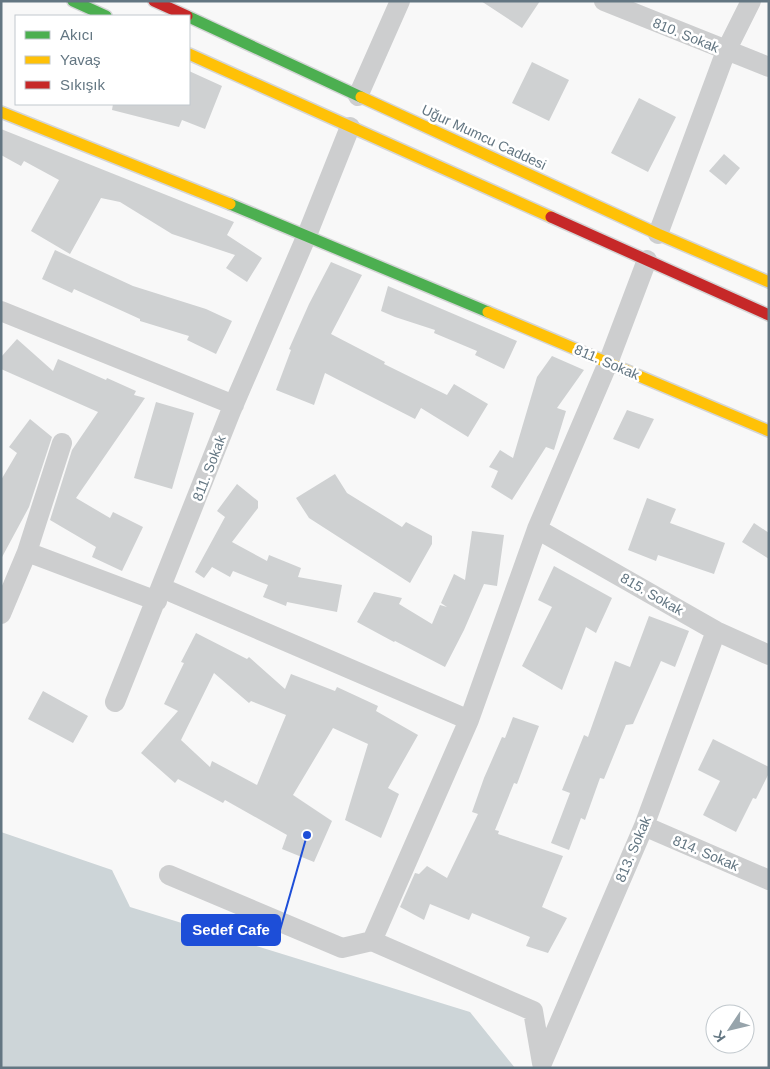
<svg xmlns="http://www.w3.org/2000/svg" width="770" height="1069" font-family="Helvetica,sans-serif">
	<rect width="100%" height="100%" fill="#f8f8f8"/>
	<path fill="#cdd5d8" d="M 1,832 L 112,870 L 130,907 L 470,1012 L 515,1068 L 1,1068 Z"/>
	<path fill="#cfd1d2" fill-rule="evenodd" d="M 481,1 L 540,1 L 522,28 Z
		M 532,62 L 569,80 L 549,121 L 512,103 Z
		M 189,71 L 222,86 L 205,129 L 182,120 L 179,127 L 112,110 L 113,104 L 189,104 Z
		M 639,98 L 676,117 L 648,172 L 611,153 Z
		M 1,129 L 234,222 L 227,235 L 262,258 L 247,282 L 226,268 L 235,255 L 172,234 L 120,202 L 101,198 L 70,254 L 31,231 L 59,180 L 24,161 L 21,166 L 1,155 Z
		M 724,154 L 740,168 L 726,185 L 709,171 Z
		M 55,250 L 133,286 L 206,309 L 232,321 L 216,354 L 187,340 L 189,336 L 140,321 L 140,319 L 74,289 L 72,293 L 42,279 Z
		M 331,262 L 362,275 L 331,334 L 385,362 L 384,364 L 447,395 L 454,384 L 488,404 L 468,437 L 421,408 L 415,419 L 325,373 L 314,405 L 276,390 L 291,350 L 289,349 L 309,304 Z
		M 388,286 L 517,341 L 504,369 L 475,355 L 477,351 L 434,333 L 435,330 L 395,317 L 381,311 Z
		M 17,339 L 53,371 L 58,359 L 106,380 L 107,378 L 136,391 L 134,395 L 145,398 L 76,498 L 110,518 L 113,512 L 143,527 L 122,571 L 92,557 L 96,547 L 50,520 L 72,450 L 98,412 L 1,369 L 1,357 Z
		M 552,356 L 584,370 L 557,408 L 566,411 L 554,450 L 546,447 L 512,500 L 491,487 L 498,471 L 489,467 L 500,450 L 513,458 L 537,377 Z
		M 156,402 L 194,413 L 172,489 L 134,478 Z
		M 627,410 L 654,419 L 639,449 L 613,439 Z
		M 30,419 L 52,437 L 29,507 L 1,559 L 1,480 L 17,453 L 9,447 Z
		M 335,474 L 347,493 L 402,527 L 406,522 L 432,536 L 432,544 L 410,583 L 309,518 L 296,498 Z
		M 237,484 L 258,501 L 258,508 L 232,542 L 267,561 L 269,555 L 301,568 L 298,577 L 342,585 L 337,612 L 287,602 L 286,606 L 263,597 L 268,585 L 233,571 L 230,577 L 212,567 L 204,578 L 195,572 L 225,517 L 217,511 Z
		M 647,498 L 676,509 L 670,523 L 725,543 L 714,574 L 658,555 L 656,561 L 628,550 Z
		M 754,523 L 769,533 L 769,559 L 742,542 Z
		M 472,531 L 504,535 L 497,586 L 484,584 L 464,630 L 445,667 L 395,641 L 394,642 L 357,622 L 374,592 L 402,598 L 399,604 L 432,624 L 440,605 L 447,607 L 441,603 L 454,574 L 465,580 Z
		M 554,566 L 612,598 L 596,633 L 586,627 L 562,690 L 522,666 L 552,607 L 538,600 Z
		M 649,616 L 689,631 L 675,667 L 661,661 L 633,724 L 626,725 L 604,779 L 600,778 L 585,820 L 581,818 L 569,850 L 551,843 L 570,793 L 562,790 L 584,735 L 588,737 L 615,661 L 630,667 Z
		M 196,633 L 247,659 L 249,657 L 285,689 L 291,674 L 335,691 L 337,687 L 378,706 L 376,711 L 418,735 L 388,788 L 399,794 L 381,838 L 345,820 L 368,744 L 333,728 L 293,795 L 332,821 L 314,862 L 282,849 L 287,835 L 225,800 L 223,803 L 178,779 L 175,783 L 141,753 L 178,711 L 164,704 L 184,663 L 181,662 ZM 214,673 L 249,703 L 251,701 L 286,715 L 257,785 L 212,761 L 210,767 L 181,740 Z
		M 43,691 L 88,716 L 73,743 L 28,719 Z
		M 513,717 L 539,726 L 517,784 L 514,783 L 495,830 L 499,831 L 498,834 L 563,856 L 542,907 L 567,918 L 548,953 L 526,946 L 530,937 L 472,913 L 469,920 L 430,904 L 424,920 L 400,907 L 415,873 L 419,874 L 427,866 L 447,878 L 478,814 L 472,812 L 484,778 L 502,737 L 505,738 Z
		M 713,739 L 769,767 L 769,773 L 756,799 L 753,798 L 736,832 L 703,815 L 720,781 L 698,770 Z"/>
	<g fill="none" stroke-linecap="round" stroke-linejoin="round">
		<g stroke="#d4d5d6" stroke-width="14">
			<path id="fast" d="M 73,1 L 106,16
				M 189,17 L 361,97
				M 230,204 L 488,312"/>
		</g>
		<g stroke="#d4d5d6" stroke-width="14">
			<path id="slow" d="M 189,54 L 551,217
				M 361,97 L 658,234 L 769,282
				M 1,112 L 230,204
				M 488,312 L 769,431"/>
		</g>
		<g stroke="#d4d5d6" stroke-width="14">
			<path id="jam" d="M 154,1 L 187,16
				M 551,217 L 769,315"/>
		</g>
		<path stroke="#cdcecf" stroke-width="20" d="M 604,1 L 769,67
			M 358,96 L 400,1
			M 658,234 L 726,51 L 751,1
			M 1,311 L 234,405
			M 537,529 L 716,631 L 769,655
			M 27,552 L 62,443
			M 162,588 L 469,720
			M 1,614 L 27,552 L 157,601
			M 115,702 L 231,411 L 307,235 L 350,127
			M 644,826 L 769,880
			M 169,875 L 342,948 L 372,941 L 533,1011 L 542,1063
			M 372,941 L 469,720 L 537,529 L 608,363 L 647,260
			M 542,1063 L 644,826 L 716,631"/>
		<use href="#fast" stroke="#4caf50" stroke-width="11"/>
		<use href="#slow" stroke="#ffc107" stroke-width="11"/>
		<use href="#jam" stroke="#c62828" stroke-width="11"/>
	</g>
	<g text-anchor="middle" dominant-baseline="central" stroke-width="5" stroke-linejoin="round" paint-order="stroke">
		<g font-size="14" fill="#637682" stroke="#fff">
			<text transform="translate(686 35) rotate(22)">810. Sokak</text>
			<text transform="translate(484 137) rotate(25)">Uğur Mumcu Caddesi</text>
			<text transform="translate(607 362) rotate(23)">811. Sokak</text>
			<text transform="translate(209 468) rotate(-69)">811. Sokak</text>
			<text transform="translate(652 594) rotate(30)">815. Sokak</text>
			<text transform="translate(633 849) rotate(-67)">813. Sokak</text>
			<text transform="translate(706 853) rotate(23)">814. Sokak</text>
		</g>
	</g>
	<path fill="none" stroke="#1d4ed8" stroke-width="2" d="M307 835L280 930"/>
	<circle fill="#1d4ed8" stroke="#fff" stroke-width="2" cx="307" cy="835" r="5"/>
	<rect fill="#1d4ed8" stroke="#1d4ed8" stroke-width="2" x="182" y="915" width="98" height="30" rx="5"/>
	<g font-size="15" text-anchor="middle" font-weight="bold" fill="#fff">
		<text x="231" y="935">Sedef Cafe</text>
	</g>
	<rect width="770" height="1069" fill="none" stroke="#637682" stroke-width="5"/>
	<rect x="15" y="15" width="175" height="90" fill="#ffffff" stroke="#c1c8cd"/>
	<rect x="25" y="31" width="25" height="8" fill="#4caf50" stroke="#c1c8cd"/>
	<text x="60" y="40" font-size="15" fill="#637682">Akıcı</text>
	<rect x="25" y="56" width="25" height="8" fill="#ffc107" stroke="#c1c8cd"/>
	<text x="60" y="65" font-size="15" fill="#637682">Yavaş</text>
	<rect x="25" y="81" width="25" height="8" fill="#c62828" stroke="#c1c8cd"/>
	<text x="60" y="90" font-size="15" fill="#637682">Sıkışık</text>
	<g transform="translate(730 1029) rotate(235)"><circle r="24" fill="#ffffff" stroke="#c1c8cd"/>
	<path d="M0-4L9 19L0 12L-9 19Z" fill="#97a4ab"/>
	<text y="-8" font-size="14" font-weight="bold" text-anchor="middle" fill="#637682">K</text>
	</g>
</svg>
